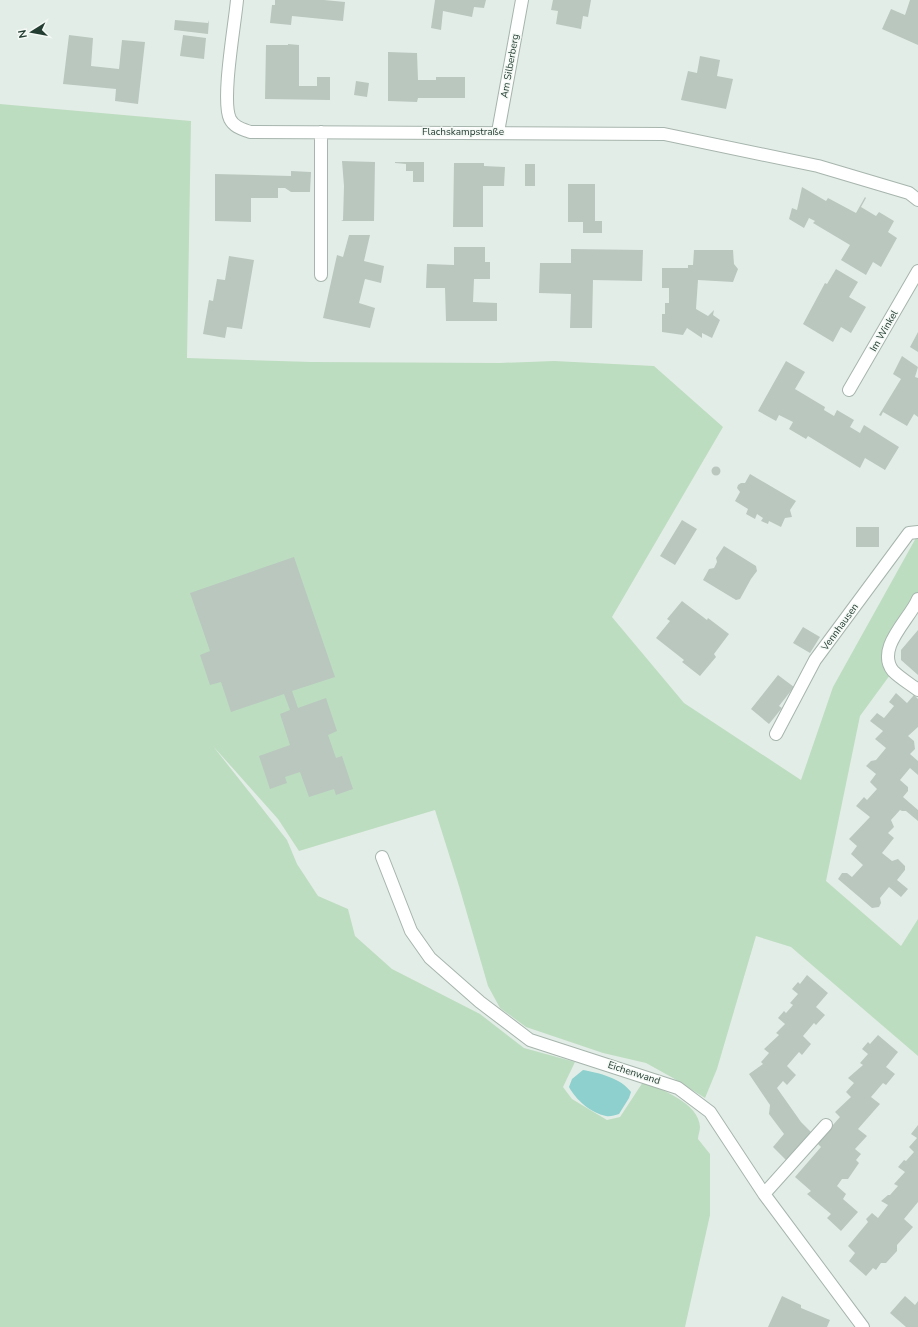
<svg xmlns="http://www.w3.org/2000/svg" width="918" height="1327" font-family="'Nunito Sans',sans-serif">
	<rect width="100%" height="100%" fill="#e3ede7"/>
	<path fill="#bdddc0" d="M 0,104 L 191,121 L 187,358 L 312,362 L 499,363 L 554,361 L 654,366 L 723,427 L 612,617 L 684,703 L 801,780 L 833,687 L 917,536 L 918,538 L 918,594 L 885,649 L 890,675 L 860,716 L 826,881 L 901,946 L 918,919 L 918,1056 L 791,947 L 756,936 L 717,1069 L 705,1098 L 673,1078 L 646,1063 L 603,1053 L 526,1027 L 500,1008 L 488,986 L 459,886 L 435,810 L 299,851 L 278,819 L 213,746 L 287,840 L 297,864 L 318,896 L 348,909 L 355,936 L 392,969 L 480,1014 L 524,1048 L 575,1062 L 563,1087 L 572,1099 L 607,1120 L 620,1117 L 643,1082 C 661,1089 699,1103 700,1127 C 700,1131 698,1135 698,1139 L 710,1154 L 710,1215 L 685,1327 L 0,1327 Z"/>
	<path fill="#8dd0cd" d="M 583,1070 C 599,1073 621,1078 631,1092 L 629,1098 L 619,1114 C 615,1115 610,1117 606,1116 C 591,1113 576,1100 569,1087 L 572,1079 Z"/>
	<path fill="#b9c7bf" d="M 275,0 L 324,0 L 345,2 L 343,21 L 292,16 L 291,25 L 270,23 L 272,5 L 275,5 Z
		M 435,0 L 486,0 L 484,8 L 474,7 L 472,17 L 443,11 L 441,30 L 431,28 Z
		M 553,0 L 591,0 L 588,17 L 583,16 L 581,29 L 556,24 L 558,11 L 551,10 Z
		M 910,0 L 918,0 L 918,45 L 882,29 L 891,9 L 905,15 Z
		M 175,20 L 208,23 L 209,20 L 208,34 L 174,30 Z
		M 69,35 L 93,38 L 91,66 L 119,69 L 122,40 L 145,42 L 138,104 L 115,101 L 116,89 L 63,84 Z
		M 183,35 L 206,38 L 204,59 L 180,56 Z
		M 288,44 L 299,45 L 299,86 L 317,86 L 317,77 L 330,77 L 330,100 L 265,99 L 266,45 L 288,45 Z
		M 388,52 L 417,53 L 418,80 L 436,80 L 436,77 L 465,77 L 465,98 L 418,98 L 417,102 L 388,101 Z
		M 700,56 L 720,60 L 717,76 L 733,79 L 726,109 L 681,100 L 688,71 L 697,73 Z
		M 356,81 L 369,83 L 367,97 L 354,95 Z
		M 342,161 L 375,162 L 374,221 L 341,221 L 343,220 L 344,186 Z
		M 395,162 L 424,162 L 424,182 L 413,182 L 413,171 L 406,171 L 406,164 L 395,163 Z
		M 454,163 L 484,163 L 484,166 L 505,167 L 504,186 L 483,186 L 483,227 L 453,227 Z
		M 525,164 L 535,164 L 535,186 L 525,186 Z
		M 291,171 L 311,172 L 310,192 L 291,192 L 285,188 L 278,188 L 278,198 L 251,198 L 251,222 L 215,221 L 215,174 L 291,176 Z
		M 568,184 L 595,184 L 595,221 L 602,221 L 602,233 L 583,233 L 583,222 L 568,222 Z
		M 802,187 L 826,201 L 828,198 L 856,213 L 865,197 L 866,198 L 861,207 L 876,216 L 879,212 L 894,221 L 888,232 L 897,238 L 881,267 L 873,262 L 866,275 L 841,260 L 850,245 L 813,223 L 815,221 L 809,218 L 804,228 L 789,219 L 792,208 L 797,210 Z
		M 349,235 L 370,235 L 364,261 L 384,266 L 381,283 L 365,279 L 359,303 L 375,308 L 370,328 L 323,318 L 337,255 L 343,257 Z
		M 454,247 L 485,247 L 485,262 L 490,262 L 490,279 L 474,279 L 473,302 L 497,303 L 497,321 L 446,321 L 445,288 L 426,288 L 427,264 L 454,265 Z
		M 571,249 L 643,250 L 642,281 L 593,280 L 592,328 L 570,328 L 571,294 L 539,293 L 540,263 L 571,263 Z
		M 694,250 L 733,250 L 734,264 L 738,269 L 733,282 L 698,280 L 696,309 L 708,316 L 714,310 L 713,315 L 720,320 L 712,338 L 702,333 L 702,338 L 687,328 L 683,335 L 662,332 L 662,314 L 665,314 L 665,303 L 669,303 L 669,288 L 662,288 L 662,268 L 688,268 L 688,265 L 693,265 Z
		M 229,256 L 254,260 L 242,329 L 227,327 L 225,338 L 203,334 L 209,300 L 213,301 L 217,279 L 225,280 Z
		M 836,269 L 858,282 L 849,297 L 866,307 L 851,333 L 841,327 L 833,342 L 803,324 L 825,283 L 827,284 Z
		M 918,332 L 918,352 L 910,347 Z
		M 902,356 L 918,367 L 915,377 L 918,378 L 918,417 L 914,414 L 907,426 L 883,412 L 881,416 L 879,415 L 901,379 L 893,374 Z
		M 786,361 L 805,372 L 795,389 L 825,407 L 824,410 L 834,416 L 837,410 L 854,420 L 850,427 L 860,433 L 864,425 L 899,447 L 885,470 L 865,458 L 860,468 L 808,436 L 806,439 L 789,429 L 793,422 L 779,415 L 776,421 L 758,411 Z
		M711.5 471a4.5 4.5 0 1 1 9 0a4.5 4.5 0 1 1-9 0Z
		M 750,474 L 796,501 L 790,510 L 792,517 L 785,518 L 781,527 L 769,521 L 768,524 L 761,521 L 763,518 L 757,514 L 755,519 L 746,514 L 748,509 L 735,501 L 740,492 L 737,488 L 738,485 L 741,483 L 745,483 Z
		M 682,520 L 697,529 L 675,565 L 660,556 Z
		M 856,527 L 879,527 L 879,547 L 856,547 Z
		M 724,546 L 756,566 L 757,571 L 751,579 L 740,599 L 736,600 L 703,580 L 709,569 L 714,568 L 717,562 L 716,558 Z
		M 294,557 L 335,677 L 292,691 L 298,708 L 326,698 L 337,731 L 328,735 L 336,758 L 342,756 L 353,789 L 336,795 L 334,789 L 309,797 L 300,772 L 285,777 L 287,783 L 270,789 L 259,756 L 290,745 L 280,714 L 290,710 L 284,694 L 231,712 L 221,682 L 210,685 L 200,655 L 210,651 L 190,593 Z
		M 682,601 L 707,620 L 708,618 L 729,634 L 714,654 L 716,657 L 700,676 L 682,662 L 684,660 L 656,638 L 670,621 L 667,619 Z
		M 803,627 L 820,637 L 810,653 L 793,643 Z
		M 918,630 L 918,675 L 901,660 L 901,650 Z
		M 778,675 L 794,687 L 779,706 L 782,708 L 769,724 L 751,709 Z
		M 896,693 L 907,703 L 914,695 L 918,699 L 918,727 L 908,736 L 914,741 L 915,749 L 910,754 L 918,761 L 918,775 L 910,768 L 900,780 L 908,787 L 908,791 L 903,797 L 918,810 L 918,821 L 906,811 L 902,811 L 900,810 L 891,820 L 894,827 L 888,833 L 894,838 L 882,853 L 892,861 L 898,859 L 905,866 L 905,870 L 897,880 L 908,889 L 901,897 L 889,887 L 880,898 L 881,903 L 879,907 L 872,908 L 838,879 L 842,873 L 847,873 L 852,877 L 863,865 L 851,854 L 857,846 L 849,839 L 870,817 L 856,806 L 864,797 L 867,800 L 877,789 L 870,782 L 876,774 L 866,766 L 871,761 L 876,760 L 886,748 L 875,739 L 883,731 L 870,721 L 877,713 L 884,718 L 894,706 L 889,702 Z
		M 807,975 L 828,993 L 816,1007 L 825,1015 L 816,1025 L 814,1023 L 803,1036 L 811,1044 L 802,1055 L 799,1052 L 787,1066 L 796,1075 L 787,1085 L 783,1081 L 777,1088 L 801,1122 L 812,1133 L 788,1162 L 773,1147 L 784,1134 L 769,1114 L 770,1105 L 749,1074 L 763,1064 L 761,1062 L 769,1053 L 764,1049 L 779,1035 L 776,1033 L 785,1024 L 778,1018 L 784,1011 L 786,1013 L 793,1005 L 790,1003 L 798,994 L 792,989 L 798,982 L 800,984 Z
		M 878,1035 L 898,1052 L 886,1067 L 895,1074 L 886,1085 L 883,1083 L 871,1097 L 880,1104 L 858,1129 L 867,1136 L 855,1149 L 861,1154 L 856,1160 L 859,1163 L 848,1179 L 842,1179 L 837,1186 L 846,1194 L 843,1199 L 858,1212 L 841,1231 L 827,1218 L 831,1214 L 807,1194 L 811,1191 L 795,1177 L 821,1147 L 817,1143 L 840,1117 L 835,1112 L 851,1097 L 846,1092 L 854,1083 L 848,1078 L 863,1065 L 860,1063 L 868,1054 L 862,1049 L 868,1042 L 870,1044 Z
		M 918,1125 L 918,1202 L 904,1219 L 913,1227 L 897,1245 L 897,1251 L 886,1263 L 881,1263 L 876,1270 L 873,1268 L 866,1276 L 849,1261 L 855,1253 L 848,1246 L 868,1222 L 866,1219 L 872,1213 L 878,1218 L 888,1205 L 881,1201 L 888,1195 L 890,1195 L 898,1186 L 894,1184 L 905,1172 L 898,1167 L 904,1160 L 906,1161 L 914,1152 L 909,1147 L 917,1138 L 911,1134 Z
		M 782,1296 L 801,1305 L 801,1308 L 830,1320 L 827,1327 L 768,1327 Z
		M 905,1296 L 915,1305 L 918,1301 L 918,1327 L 906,1327 L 890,1313 Z"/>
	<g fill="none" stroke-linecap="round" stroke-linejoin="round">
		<g stroke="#a6b5ad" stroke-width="14">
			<path id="minor" d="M 237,0 C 235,24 221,100 230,119 C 234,127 242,129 250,132 L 664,134 L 818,166 L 909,193 L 918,200
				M 498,132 L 522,0
				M 321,275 L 321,132
				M 849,390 L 918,271
				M 918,599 C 910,619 875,648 893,671 C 900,678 910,684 918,690
				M 776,734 L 815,660 L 909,533 L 918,532
				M 382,857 L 411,931 L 430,958 L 480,1002 L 530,1040 L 678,1088 L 710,1112 L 764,1194 L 863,1327
				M 764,1194 L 826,1125"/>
		</g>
		<use href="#minor" stroke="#fff" stroke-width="12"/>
	</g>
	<g text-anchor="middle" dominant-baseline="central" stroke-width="3" stroke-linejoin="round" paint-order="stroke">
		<g font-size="10" fill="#233d32" stroke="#f4f9f5">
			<text transform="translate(510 66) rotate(-80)">Am Silberberg</text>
			<text x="463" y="132">Flachskampstraße</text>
			<text transform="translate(884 331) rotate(-60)">Im Winkel</text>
			<text transform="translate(840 627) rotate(-54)">Vennhausen</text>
			<text transform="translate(634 1073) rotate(18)">Eichenwand</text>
		</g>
	</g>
	<g transform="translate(32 32) rotate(259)" stroke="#f4f9f5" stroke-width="3" paint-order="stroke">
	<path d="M0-3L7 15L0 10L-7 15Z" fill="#233d32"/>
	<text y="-6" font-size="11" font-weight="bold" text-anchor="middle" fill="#233d32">N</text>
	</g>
</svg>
